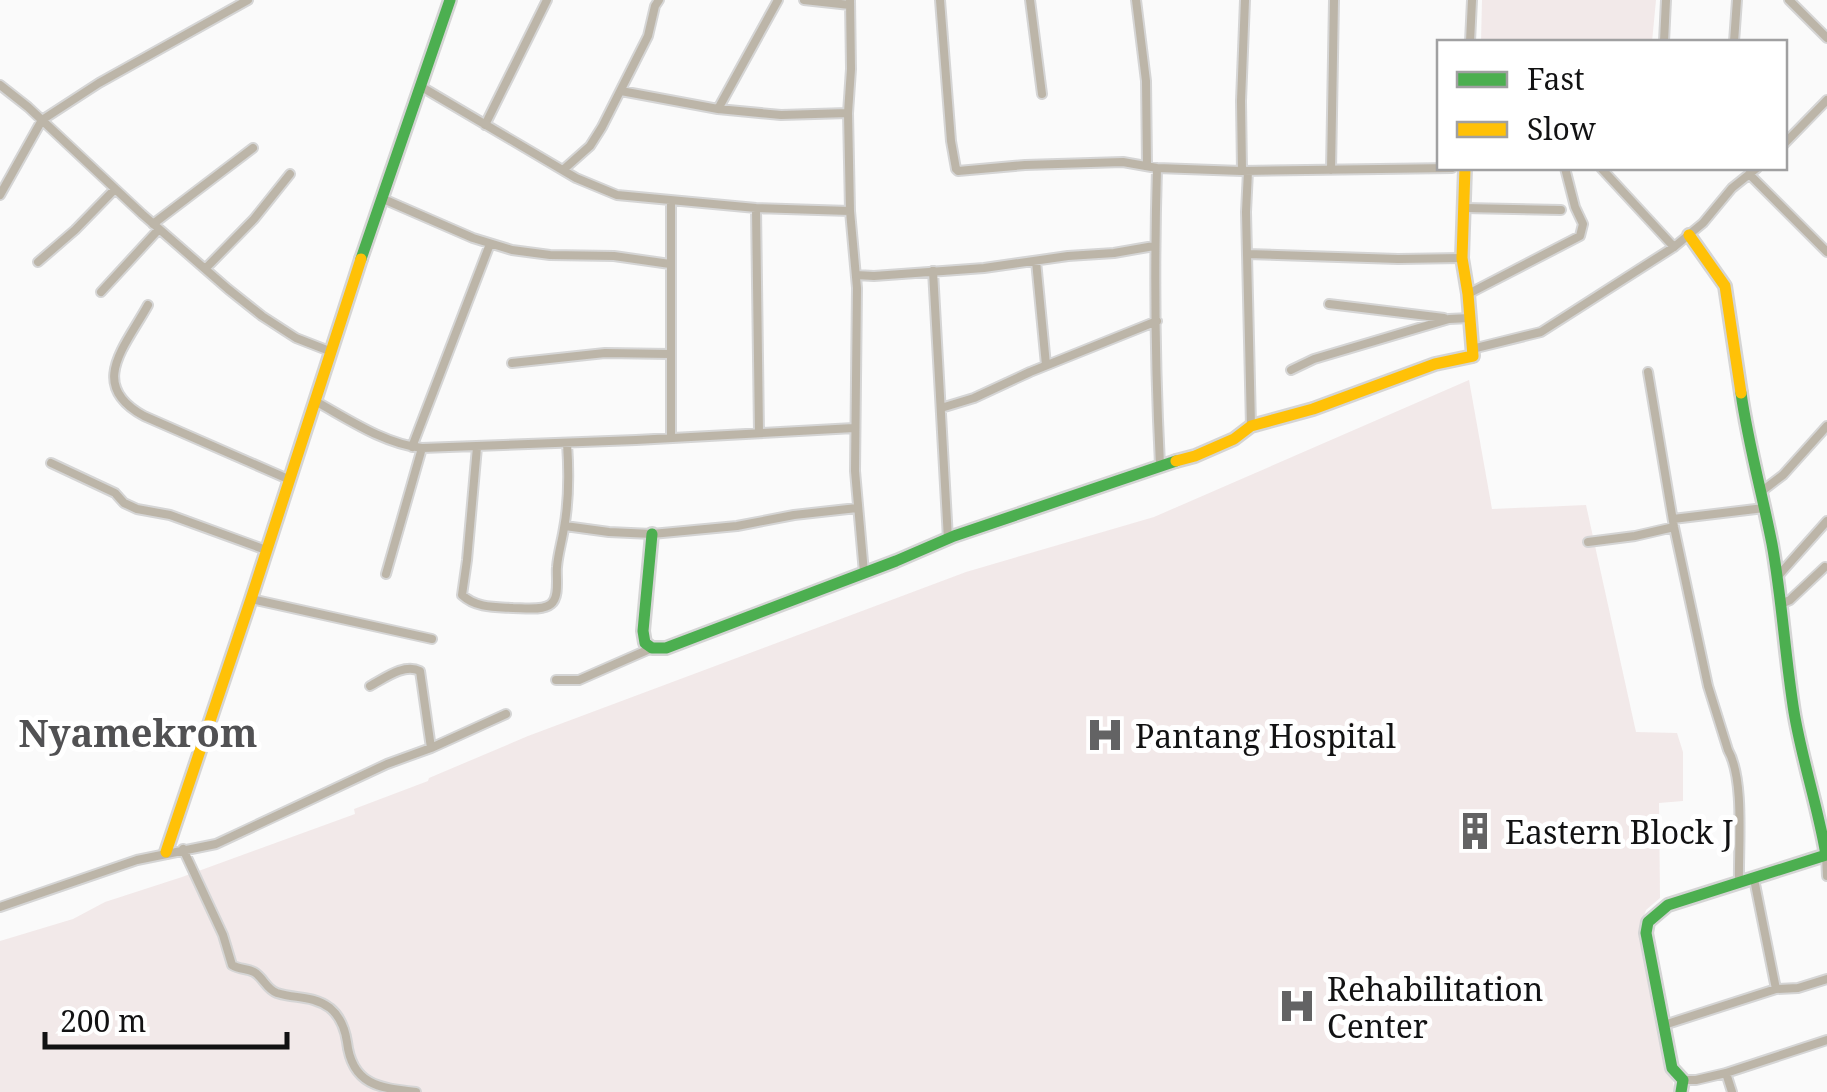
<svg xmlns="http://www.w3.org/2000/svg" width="1827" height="1092" font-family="'Noto Serif',serif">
	<rect width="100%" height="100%" fill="#fafafa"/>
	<path fill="#f2e9e9" d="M 1482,0 L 1656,0 L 1652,42 L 1481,42 Z
		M 1469,380 L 1492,509 L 1586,505 L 1636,732 L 1677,733 L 1683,752 L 1683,801 L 1659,803 L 1660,898 L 1646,910 L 1640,928 L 1675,1092 L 0,1092 L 0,941 L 73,919 L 105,902 L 182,877 L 355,814 L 354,809 L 428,781 L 429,778 L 528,736 L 966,572 L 1154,517 Z"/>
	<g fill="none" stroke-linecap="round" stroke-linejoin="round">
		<g stroke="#d5d5d5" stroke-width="12">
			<path id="street" d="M 804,0 L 850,5
				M 850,0 L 851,69 L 848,113 L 850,211 L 857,288 L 855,471 L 864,573
				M 940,0 L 951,141 L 956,169 L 958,171 L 1025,165 L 1123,162 L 1157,168 L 1242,171 L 1452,168
				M 1030,0 L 1042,94
				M 1136,0 L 1146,81 L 1147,166
				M 1789,0 L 1827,38
				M 1470,42 L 1472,0
				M 1664,42 L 1666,0
				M 1734,42 L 1737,0
				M 0,85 L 28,107 L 142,214 L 228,289 L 262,316 L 296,338 L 332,352
				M 420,86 L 576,178 L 617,195 L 756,208 L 850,211
				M 621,91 L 718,109 L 781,115 L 848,113
				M 718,109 L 778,0
				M 485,125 L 547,0
				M 1784,144 L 1827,100
				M 1157,168 C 1154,267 1155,366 1160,465
				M 1601,168 L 1674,247
				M 563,170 L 590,146 L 602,127 L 648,36 L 655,6 L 659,0
				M 1331,170 L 1334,0
				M 1242,171 L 1241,101 L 1245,0
				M 1248,171 L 1246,212 L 1251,426
				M 1749,174 L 1827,252
				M 0,195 L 42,120 L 99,83 L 248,0
				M 381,198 L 473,238 L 512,250 L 550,255 L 614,256 L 670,264
				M 671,201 L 671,438
				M 756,208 L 759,433
				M 1464,208 L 1561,210
				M 153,224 L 253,148
				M 1247,254 L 1398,259 L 1462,258
				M 1036,261 L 1046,365
				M 38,262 L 75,230 L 115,189
				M 206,268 L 254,219 L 290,174
				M 933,271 L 948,539
				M 856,275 L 874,276 L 984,268 L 1068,256 L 1114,253 L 1154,246
				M 101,292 L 159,229
				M 1468,294 L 1580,236 L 1583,224 L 1575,207 L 1565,168
				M 1329,304 L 1444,318
				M 148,305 C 125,347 87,385 144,416 L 288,479
				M 1472,349 L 1541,332 L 1674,247 L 1703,223 L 1732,188 L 1757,168
				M 512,363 L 605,353 L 670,354
				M 1291,370 L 1314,359 L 1449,319 L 1470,318
				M 1648,372 L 1674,527 L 1708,686 L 1728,750 C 1745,780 1738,848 1739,884
				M 315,401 C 348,419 384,444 422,448 L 636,440 L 854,428
				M 941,408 L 974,398 L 1030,372 L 1157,321
				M 412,447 L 490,244
				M 477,447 L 467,560 L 462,595 C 476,608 495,607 513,608 C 523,608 543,611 551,604 C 560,597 556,577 557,567 C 558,554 562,541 564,528 C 569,501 569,471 567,443
				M 51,463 L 115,493 L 124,503 L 137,509 L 170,515 L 266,550
				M 1762,491 L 1783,475 L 1827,426
				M 1673,519 L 1764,508
				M 565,526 L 609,532 L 652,534 L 737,526 L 794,515 L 857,508
				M 1588,542 L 1635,536 L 1674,527
				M 386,574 L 422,448
				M 1778,576 L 1827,521
				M 251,599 L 432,639
				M 1781,604 L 1790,600 L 1825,567
				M 556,680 L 579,680 L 652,648
				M 370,686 C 385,678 404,663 420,671 L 431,748
				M 183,849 L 223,935 L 232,965 C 240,970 247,968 254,972 C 264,978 266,989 277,993 C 296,999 312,995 330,1008 C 341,1017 345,1029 347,1042 C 352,1085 379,1088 416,1092
				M 1826,855 L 1827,876
				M 0,907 L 137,860 L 216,844 L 387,764 L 431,748 L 506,714
				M 1776,989 L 1798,988 L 1827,979
				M 1664,1025 L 1776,989 L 1754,879
				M 1726,1073 L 1827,1040
				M 1683,1080 L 1696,1080 L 1726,1073 L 1732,1092"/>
		</g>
		<g stroke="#d5d5d5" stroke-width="16">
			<path id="fast" d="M 361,259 L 450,0
				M 652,534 L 643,631 L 645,643 L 652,648 L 666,648 L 896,561 L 954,536 L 1176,461
				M 1681,1092 L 1683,1080 L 1672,1068 L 1646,933 L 1648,922 L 1668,905 L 1826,855 C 1818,807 1802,760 1794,712 C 1785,656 1782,599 1772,544 C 1762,493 1748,443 1741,393"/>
		</g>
		<g stroke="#d5d5d5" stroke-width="16">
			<path id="slow" d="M 1689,235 L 1725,286 L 1741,393
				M 1176,461 L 1195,456 L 1234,439 L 1251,426 L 1313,409 L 1435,364 L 1473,356 L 1468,294 L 1462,258 L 1465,168
				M 166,852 L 251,599 L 361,259"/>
		</g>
		<use href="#street" stroke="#bcb5a8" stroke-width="8"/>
		<use href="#fast" stroke="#4caf50" stroke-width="11"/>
		<use href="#slow" stroke="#ffc107" stroke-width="11"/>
	</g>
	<defs>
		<g id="hospital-bare" transform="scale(3)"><path d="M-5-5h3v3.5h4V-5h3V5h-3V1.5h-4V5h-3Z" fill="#636364" stroke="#fff" stroke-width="2.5" paint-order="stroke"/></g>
		<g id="building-bare" transform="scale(3)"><path d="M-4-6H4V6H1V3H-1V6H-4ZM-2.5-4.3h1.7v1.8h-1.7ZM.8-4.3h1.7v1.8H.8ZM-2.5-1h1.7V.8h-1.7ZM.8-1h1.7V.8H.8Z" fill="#636364" stroke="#fff" stroke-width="2.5" paint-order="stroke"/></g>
	</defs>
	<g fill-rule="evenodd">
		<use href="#hospital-bare" x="1105" y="735"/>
		<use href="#building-bare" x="1475" y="831"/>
		<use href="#hospital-bare" x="1297" y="1006"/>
	</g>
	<g text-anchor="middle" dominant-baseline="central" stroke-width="10" stroke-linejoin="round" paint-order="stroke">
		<g font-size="32" fill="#121213" stroke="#fff" text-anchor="start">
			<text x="1135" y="735">Pantang Hospital</text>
			<text x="1505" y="831">Eastern Block J</text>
			<text x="1327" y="988">Rehabilitation<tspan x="1327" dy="37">Center</tspan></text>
		</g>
		<g font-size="38" font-weight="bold" fill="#515153" stroke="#fff">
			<text x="138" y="732">Nyamekrom</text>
		</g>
	</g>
	<rect x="1437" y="40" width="350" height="130" fill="#ffffff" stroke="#a0a0a1" stroke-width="2.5"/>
	<rect x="1457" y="72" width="50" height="15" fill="#4caf50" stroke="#a0a0a1" stroke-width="2.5"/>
	<text x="1527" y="90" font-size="30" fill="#121213">Fast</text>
	<rect x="1457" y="122" width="50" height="15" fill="#ffc107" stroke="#a0a0a1" stroke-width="2.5"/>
	<text x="1527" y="140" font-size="30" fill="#121213">Slow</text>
	<path d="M45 1032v15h242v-15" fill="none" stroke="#121213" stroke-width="5"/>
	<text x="60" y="1032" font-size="30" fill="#121213" stroke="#ffffff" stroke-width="8" paint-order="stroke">200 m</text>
</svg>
